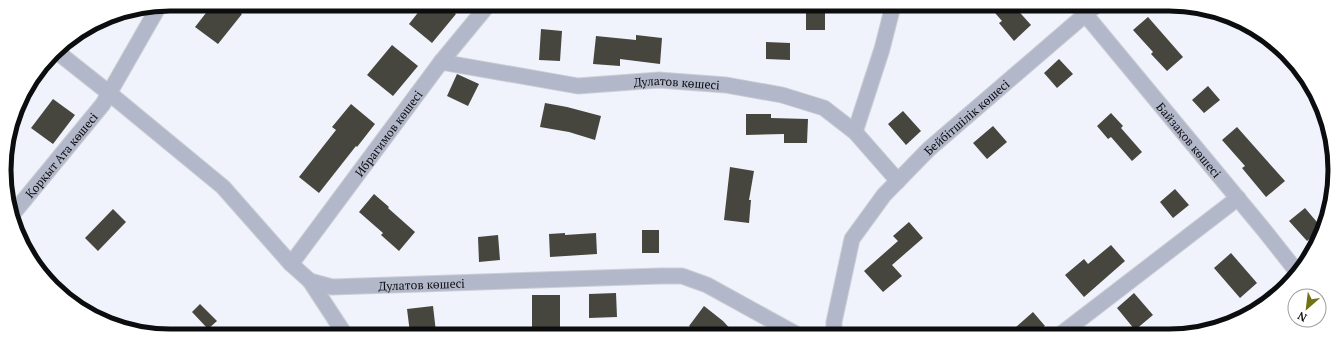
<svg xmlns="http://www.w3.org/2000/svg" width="1339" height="340" font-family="'PT Serif',serif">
	<rect width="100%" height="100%" fill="#f0f3fb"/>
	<path fill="#46463f" d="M 213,4 L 230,4 L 242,14 L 218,44 L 195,27 Z
		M 424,5 L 446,5 L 456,14 L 432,43 L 409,24 Z
		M 806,6 L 825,6 L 825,30 L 806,30 Z
		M 989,6 L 1015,7 L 1031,25 L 1014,41 L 999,23 L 1002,21 Z
		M 1148,17 L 1183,57 L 1167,71 L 1151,54 L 1153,52 L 1133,30 Z
		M 541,29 L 562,31 L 560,61 L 539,60 Z
		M 636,35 L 662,38 L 660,64 L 620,59 L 620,66 L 593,64 L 596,36 L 636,40 Z
		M 766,42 L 790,43 L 790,60 L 766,59 Z
		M 392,45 L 418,66 L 393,96 L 367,75 Z
		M 1059,59 L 1073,74 L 1057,88 L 1044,73 Z
		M 457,74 L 479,84 L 468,106 L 447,96 Z
		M 1208,86 L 1220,100 L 1204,113 L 1192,100 Z
		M 53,99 L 75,115 L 53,144 L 31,128 Z
		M 545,103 L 567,107 L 601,116 L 595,140 L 569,132 L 540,127 Z
		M 351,104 L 375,124 L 357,147 L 356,146 L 319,193 L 299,177 L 336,130 L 332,127 Z
		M 903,111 L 921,131 L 906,145 L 888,124 Z
		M 1111,113 L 1123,126 L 1121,128 L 1142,152 L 1132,161 L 1111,137 L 1108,139 L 1097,126 Z
		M 746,114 L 771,114 L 771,118 L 808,119 L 807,143 L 784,143 L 784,134 L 746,135 Z
		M 993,126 L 1007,142 L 987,159 L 973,143 Z
		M 1237,127 L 1285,181 L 1266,197 L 1242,168 L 1245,166 L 1222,140 Z
		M 730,167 L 754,171 L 749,200 L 751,200 L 749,223 L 724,220 Z
		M 1175,189 L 1189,205 L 1173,218 L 1160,202 Z
		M 374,194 L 389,207 L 388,208 L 415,232 L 399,251 L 381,235 L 383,233 L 359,212 Z
		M 1305,208 L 1322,228 L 1307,241 L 1289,221 Z
		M 113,209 L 126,222 L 98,251 L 85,238 Z
		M 909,222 L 923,238 L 892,265 L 902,276 L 883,292 L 864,271 L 898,241 L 893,236 Z
		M 642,230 L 659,230 L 659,253 L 642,253 Z
		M 565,233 L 565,235 L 596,233 L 597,254 L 550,257 L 549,234 Z
		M 498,235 L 500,260 L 479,262 L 478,237 Z
		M 1111,245 L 1125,261 L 1084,297 L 1065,275 L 1084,259 L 1088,264 Z
		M 1231,253 L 1257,283 L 1240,298 L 1214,268 Z
		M 616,293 L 617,317 L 589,318 L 589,294 Z
		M 1134,293 L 1153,315 L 1135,330 L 1117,308 Z
		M 532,295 L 560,295 L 560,327 L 532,327 Z
		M 200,304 L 217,321 L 208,329 L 192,312 Z
		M 433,306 L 436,332 L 410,333 L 407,309 Z
		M 704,306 L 723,321 L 735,334 L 699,334 L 689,326 Z
		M 1033,312 L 1045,326 L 1034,334 L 1023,334 L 1016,327 Z"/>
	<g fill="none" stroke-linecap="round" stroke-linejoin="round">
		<g stroke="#ccced5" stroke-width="17">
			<g id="minor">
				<path d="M 893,6 L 882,49 L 855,132 L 898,181"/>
				<path id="s1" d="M 1080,8 L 1264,230 L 1298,273"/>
				<path id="s2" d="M 56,51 L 109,93 L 223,187 L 291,264 L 310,281 L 332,287 L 660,276 L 682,276 L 707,285 L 796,334"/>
				<path id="s3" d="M 441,62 L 578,86 L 659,80 L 726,85 L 782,95 L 824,108 L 855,132"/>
				<path id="s4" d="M 11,216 L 103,104 L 159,6"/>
				<path id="s5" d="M 291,264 L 441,62 L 488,5"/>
				<path d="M 310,281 L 344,333"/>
				<path id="s6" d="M 834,334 L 834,322 L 852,239 L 884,195 L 929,149 L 1094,7"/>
				<path d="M 1061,334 L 1238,198"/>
			</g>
		</g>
		<use href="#minor" stroke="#b2b8ca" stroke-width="15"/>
	</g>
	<g text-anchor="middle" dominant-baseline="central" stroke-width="4" stroke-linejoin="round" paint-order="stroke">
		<g font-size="12" fill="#0c0d0f" stroke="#fff">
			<text stroke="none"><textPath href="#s3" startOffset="238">Дулатов көшесі</textPath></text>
			<text stroke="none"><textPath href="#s6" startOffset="265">Бейбітшілік көшесі</textPath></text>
			<text stroke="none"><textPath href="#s5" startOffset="163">Ибрагимов көшесі</textPath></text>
			<text stroke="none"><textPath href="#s1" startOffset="171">Байзақов көшесі</textPath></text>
			<text stroke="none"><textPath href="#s4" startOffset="79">Қорқыт Ата көшесі</textPath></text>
			<text stroke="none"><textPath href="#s2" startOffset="456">Дулатов көшесі</textPath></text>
		</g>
	</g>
	<path d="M0 0H1339V340H0ZM170 11H1169A159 159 0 0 1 1328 170V170A159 159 0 0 1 1169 329H170A159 159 0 0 1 11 170V170A159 159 0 0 1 170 11Z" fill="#fff" fill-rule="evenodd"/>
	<path fill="none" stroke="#0c0d0f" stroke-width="5" d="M170 11H1169A159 159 0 0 1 1328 170V170A159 159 0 0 1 1169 329H170A159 159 0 0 1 11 170V170A159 159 0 0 1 170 11Z"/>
	<g transform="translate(1307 308) rotate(208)"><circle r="19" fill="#ffffff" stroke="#9e9e9f"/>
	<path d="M0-3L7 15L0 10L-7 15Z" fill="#717115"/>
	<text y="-6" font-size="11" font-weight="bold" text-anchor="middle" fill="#0c0d0f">N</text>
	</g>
</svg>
